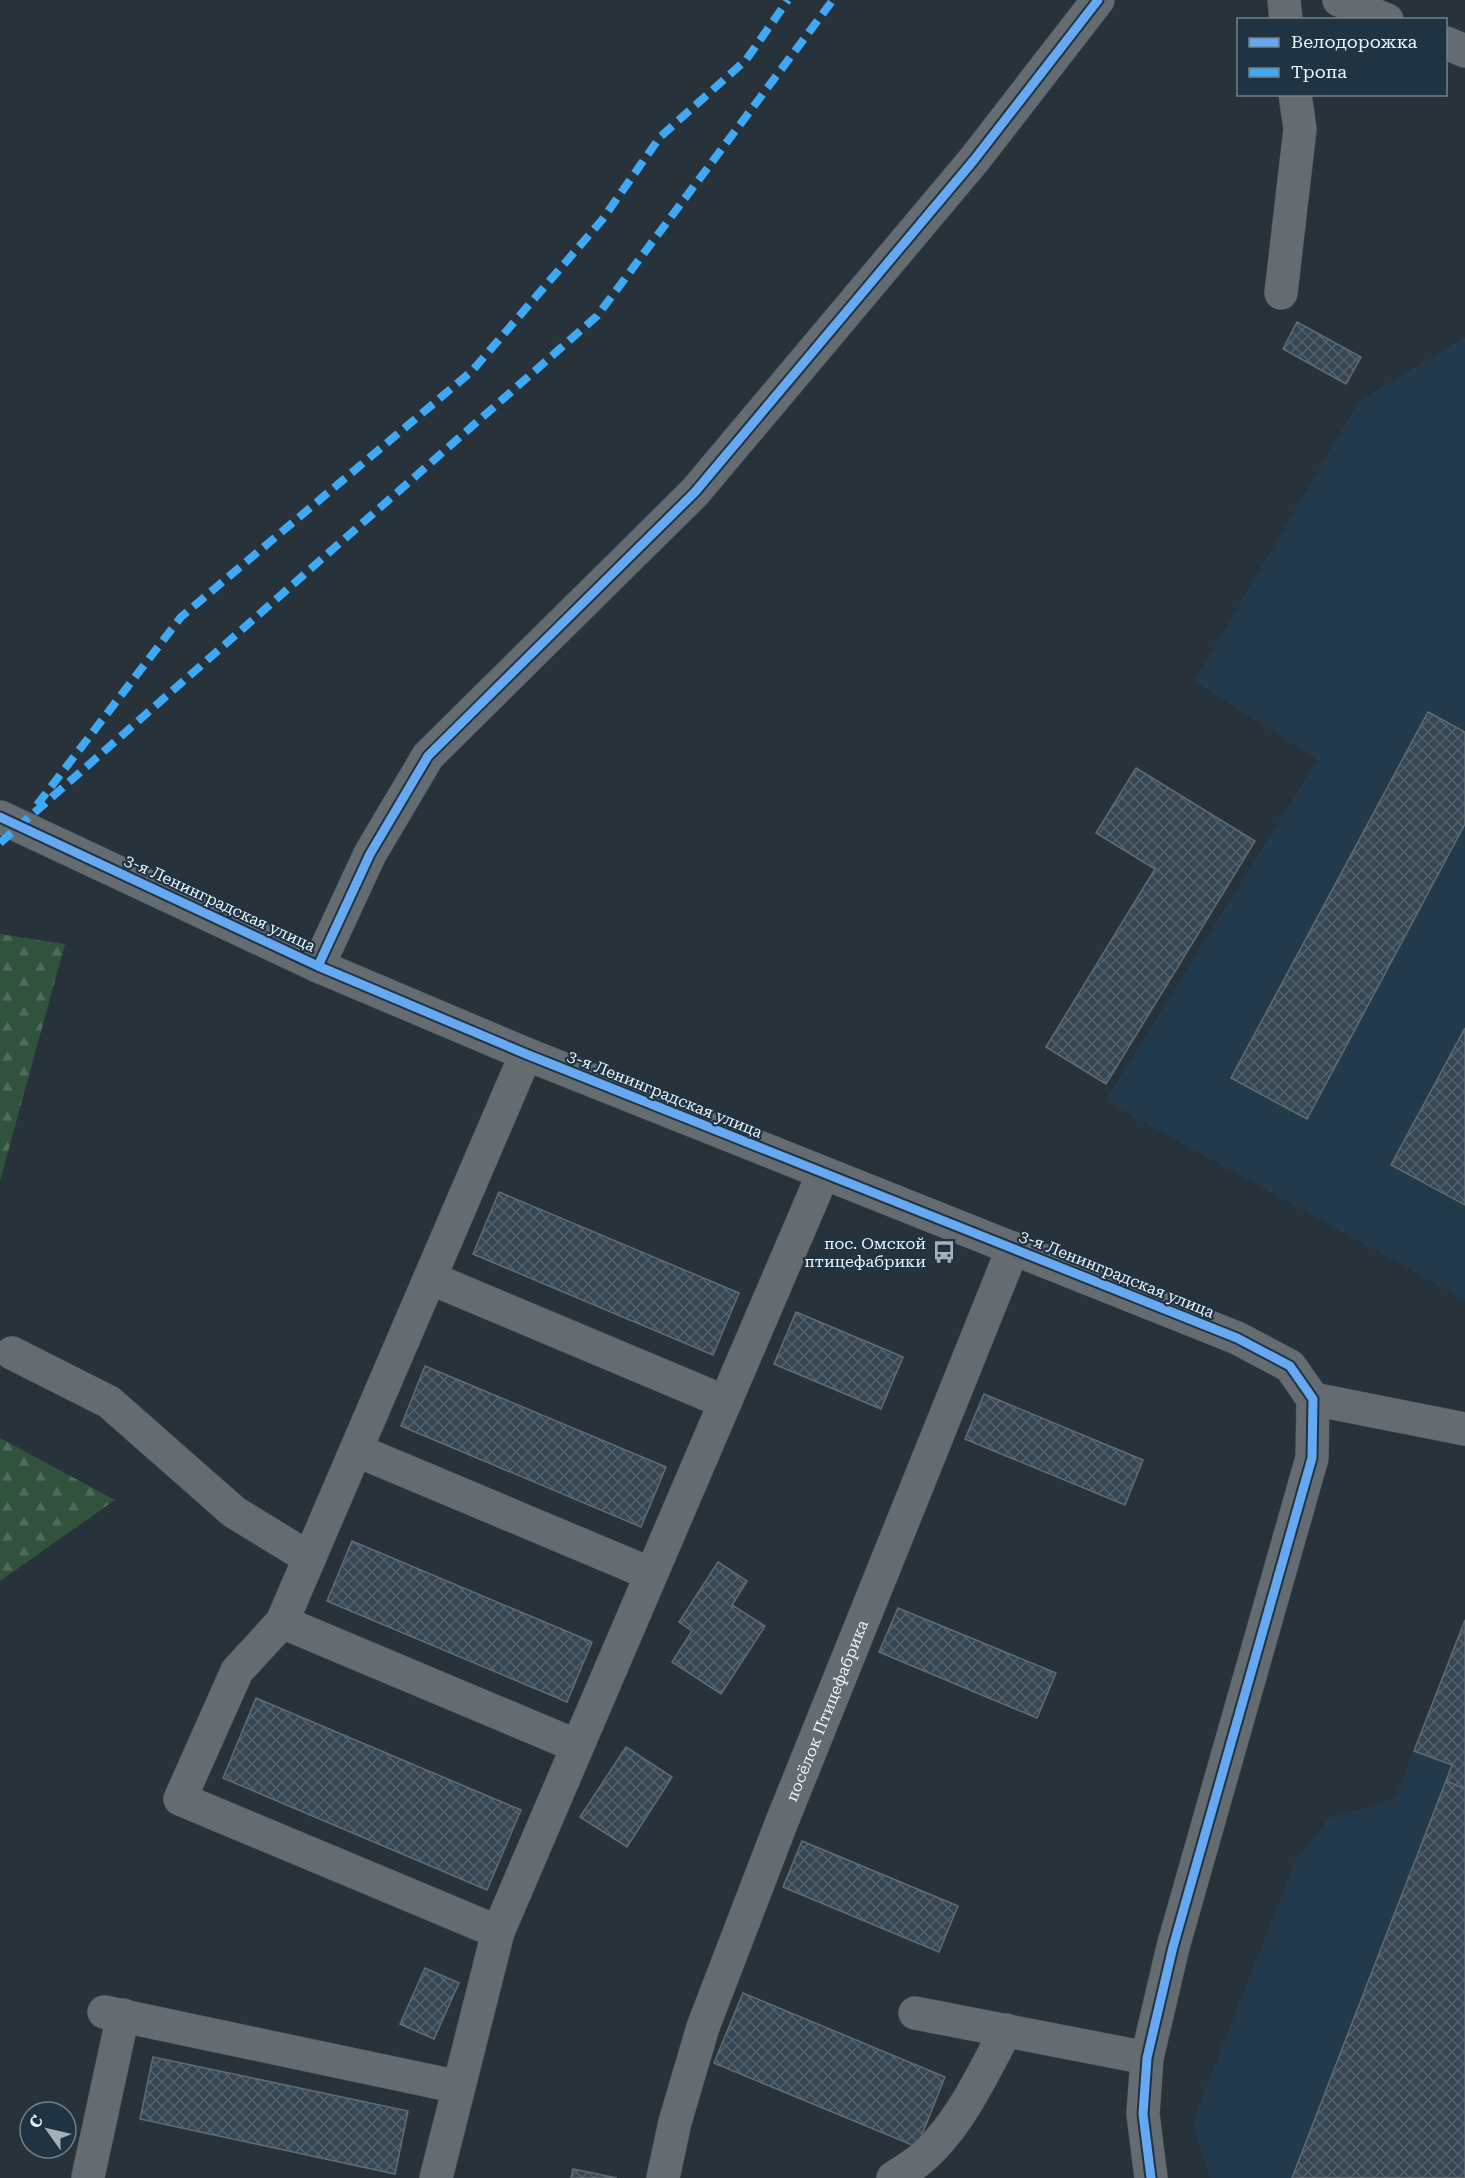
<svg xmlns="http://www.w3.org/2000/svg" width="1465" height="2178" font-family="'Roboto Serif',serif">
	<defs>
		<pattern id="forest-firs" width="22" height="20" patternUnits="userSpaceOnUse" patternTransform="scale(1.5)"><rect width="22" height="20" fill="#31523d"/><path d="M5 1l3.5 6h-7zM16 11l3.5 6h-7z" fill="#4f6c5a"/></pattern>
		<pattern id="building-cross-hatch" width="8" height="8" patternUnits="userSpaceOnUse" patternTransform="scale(1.5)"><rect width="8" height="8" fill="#364753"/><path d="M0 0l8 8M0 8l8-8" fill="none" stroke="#53626d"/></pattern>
	</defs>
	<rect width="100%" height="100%" fill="#28323a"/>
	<path fill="#223a4b" d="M 1465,337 L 1465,1300 L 1105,1101 L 1317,760 L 1194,681 L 1359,401 Z
		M 1465,1620 L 1465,2178 L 1210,2178 L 1192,2123 L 1295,1861 L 1329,1818 L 1395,1798 Z"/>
	<path fill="url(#forest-firs)" d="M 0,934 L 65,944 L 0,1181 Z
		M 0,1438 L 115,1500 L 0,1581 Z"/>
	<path fill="url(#building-cross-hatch)" stroke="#636b72" stroke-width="1.5" d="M 1297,322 L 1361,357 L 1346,384 L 1283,349 Z
		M 1428,712 L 1465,732 L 1465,824 L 1307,1119 L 1231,1078 Z
		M 1136,768 L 1255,841 L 1106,1084 L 1046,1047 L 1155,869 L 1096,833 Z
		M 1465,1028 L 1465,1205 L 1391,1165 Z
		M 499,1192 L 739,1293 L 713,1355 L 473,1254 Z
		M 796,1312 L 903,1357 L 881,1409 L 774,1364 Z
		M 425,1366 L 666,1467 L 641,1527 L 401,1426 Z
		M 984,1394 L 1143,1460 L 1125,1505 L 965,1439 Z
		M 352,1541 L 592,1642 L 567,1702 L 327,1601 Z
		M 718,1562 L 747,1581 L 732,1605 L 765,1626 L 721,1694 L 672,1662 L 692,1631 L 679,1622 Z
		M 898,1608 L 1056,1673 L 1037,1718 L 879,1652 Z
		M 1465,1620 L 1465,1789 L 1446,1781 L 1452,1765 L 1414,1751 Z
		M 256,1698 L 521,1810 L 487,1890 L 223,1778 Z
		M 626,1747 L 672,1777 L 627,1847 L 580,1817 Z
		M 1446,1781 L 1465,1789 L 1465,2178 L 1292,2178 Z
		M 802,1841 L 958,1906 L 939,1952 L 783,1887 Z
		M 425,1968 L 459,1983 L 434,2039 L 400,2024 Z
		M 743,1993 L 945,2077 L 917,2147 L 714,2063 Z
		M 153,2057 L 408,2111 L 395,2174 L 140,2119 Z
		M 573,2169 L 617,2178 L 571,2178 Z"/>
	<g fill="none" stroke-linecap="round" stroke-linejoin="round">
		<g stroke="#454e55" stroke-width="34">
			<g id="minor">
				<path d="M 1284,0 L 1286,20"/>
				<path d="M 1339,0 L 1387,20"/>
				<path d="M 1446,43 L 1465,51"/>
				<path d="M 1281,293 L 1300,129 L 1295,94"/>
				<path d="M 0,817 L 318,966 L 526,1054 L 1237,1338 L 1290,1366 L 1313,1399"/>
				<path d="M 318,966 L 370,854 L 428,756 L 695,492 L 974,160 L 1098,0"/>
				<path d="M 430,1278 L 725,1402"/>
				<path d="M 12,1353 L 109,1402 L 234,1512 L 309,1558"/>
				<path d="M 1313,1399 L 1465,1429"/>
				<path d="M 356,1450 L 651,1574"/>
				<path d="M 282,1622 L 577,1746"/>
				<path d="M 498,1932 L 180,1799 L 237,1671 L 282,1622 L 526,1054"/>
				<path d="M 104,2012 L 459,2087"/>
				<path d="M 915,2013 L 1147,2058"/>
				<path d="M 88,2177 L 123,2015"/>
				<path d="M 436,2178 L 498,1932 L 823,1174"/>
				<path id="s1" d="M 663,2178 L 675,2122 L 703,2027 L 781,1824 L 1013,1248"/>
				<path d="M 893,2178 C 901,2173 909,2168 917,2162 C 956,2132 983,2074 1006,2030"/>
				<path d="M 1151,2178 L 1143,2114 L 1147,2058 L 1173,1947 L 1312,1458 L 1313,1399"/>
			</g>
		</g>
		<use href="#minor" stroke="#646c72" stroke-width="33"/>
		<path stroke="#3fa9f5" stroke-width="8" stroke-dasharray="15 8" stroke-linecap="butt" d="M 37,805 L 181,617 L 472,371 L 602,220 L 660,137 L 746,60 L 788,0
			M 0,843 L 597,316 L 833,0"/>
		<g stroke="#203342" stroke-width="13">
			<path id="cycleway" d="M 0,817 L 318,966 L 526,1054 L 1237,1338 L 1290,1366 L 1313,1399 L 1312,1458 L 1173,1947 L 1147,2058 L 1143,2114 L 1151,2178
				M 318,966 L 370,854 L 428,756 L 695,492 L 974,160 L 1098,0"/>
		</g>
		<use href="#cycleway" stroke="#66a8f1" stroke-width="9"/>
	</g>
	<defs>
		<g id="bus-bare" transform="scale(1.8)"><path d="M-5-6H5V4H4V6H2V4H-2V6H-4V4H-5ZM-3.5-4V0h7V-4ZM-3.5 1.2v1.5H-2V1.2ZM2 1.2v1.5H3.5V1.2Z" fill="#a5b1b9" stroke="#203342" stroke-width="2.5" paint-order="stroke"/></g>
	</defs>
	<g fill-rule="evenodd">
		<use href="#bus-bare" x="944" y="1252"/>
	</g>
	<g text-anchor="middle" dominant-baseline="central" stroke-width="4.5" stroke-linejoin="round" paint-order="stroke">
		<g font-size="16" fill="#e9f5fe" stroke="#203342">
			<text transform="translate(220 903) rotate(25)">3-я Ленинградская улица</text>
			<text transform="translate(665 1094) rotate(22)">3-я Ленинградская улица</text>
			<text transform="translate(1117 1274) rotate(22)">3-я Ленинградская улица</text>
			<text stroke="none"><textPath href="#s1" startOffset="496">посёлок Птицефабрика</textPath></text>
		</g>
		<g font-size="16" fill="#e9f5fe" stroke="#203342" text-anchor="end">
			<text x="926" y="1243">пос. Омской<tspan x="926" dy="18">птицефабрики</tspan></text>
		</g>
	</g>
	<rect x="1237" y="18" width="210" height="78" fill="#203342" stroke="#70818d" stroke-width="1.5"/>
	<rect x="1249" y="38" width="30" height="9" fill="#66a8f1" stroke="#70818d" stroke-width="1.5"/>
	<text x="1291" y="48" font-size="18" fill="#e9f5fe">Велодорожка</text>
	<rect x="1249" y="68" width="30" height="9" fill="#3fa9f5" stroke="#70818d" stroke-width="1.5"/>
	<text x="1291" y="78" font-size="18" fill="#e9f5fe">Тропа</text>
	<g transform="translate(48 2130) rotate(304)"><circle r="28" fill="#203342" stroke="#70818d" stroke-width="1.5"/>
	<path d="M0-4.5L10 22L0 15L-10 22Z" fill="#a5b1b9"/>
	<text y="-9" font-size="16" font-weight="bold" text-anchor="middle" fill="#e9f5fe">С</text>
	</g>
</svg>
